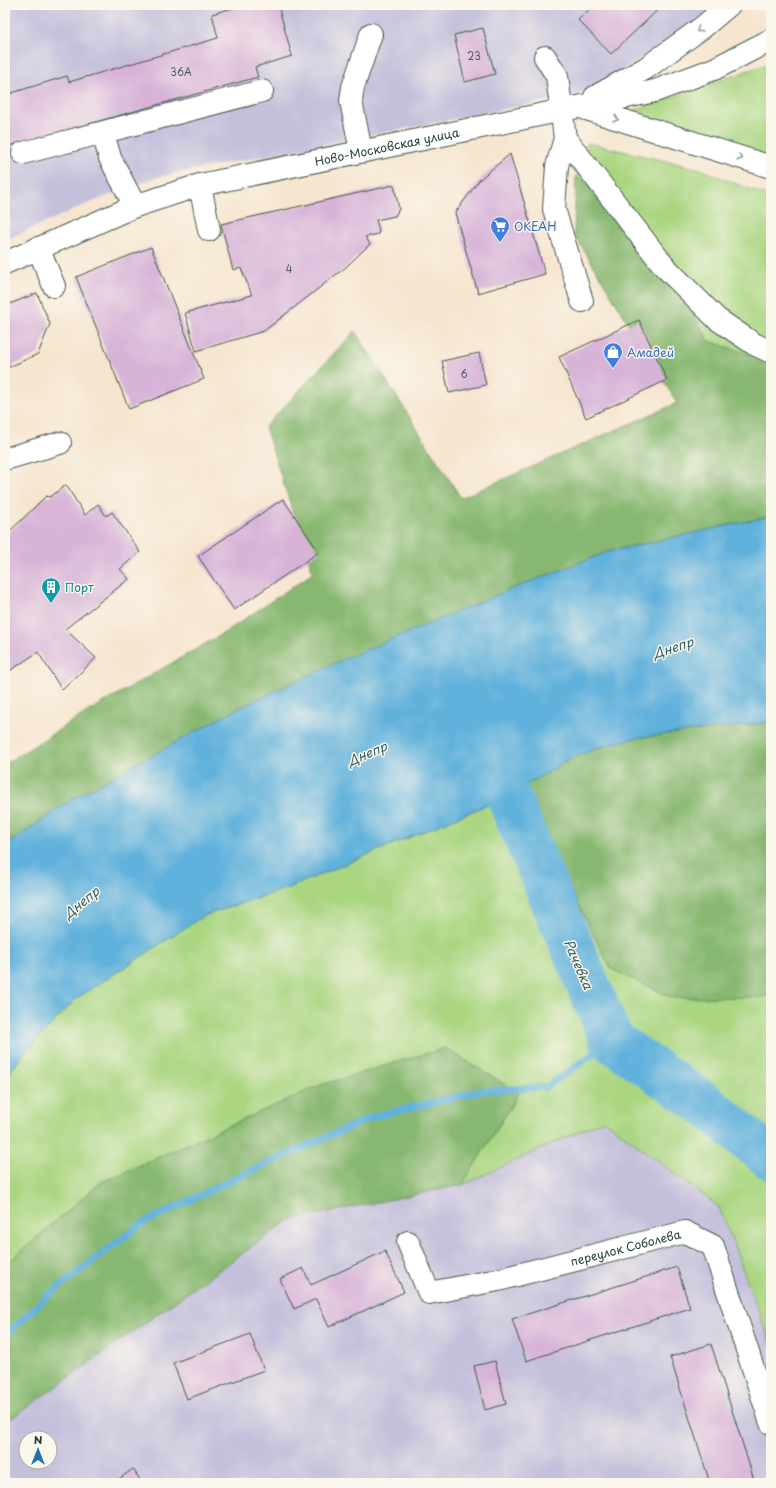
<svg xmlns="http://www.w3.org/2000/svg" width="776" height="1488" font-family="'Playpen Sans',sans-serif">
	<rect width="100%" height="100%" fill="#fbf7ec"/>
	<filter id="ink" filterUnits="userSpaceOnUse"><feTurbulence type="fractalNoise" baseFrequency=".025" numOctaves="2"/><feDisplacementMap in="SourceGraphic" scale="8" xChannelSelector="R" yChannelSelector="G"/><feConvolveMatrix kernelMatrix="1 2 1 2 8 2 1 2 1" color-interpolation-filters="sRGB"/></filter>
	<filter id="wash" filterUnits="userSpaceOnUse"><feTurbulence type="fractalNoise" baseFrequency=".012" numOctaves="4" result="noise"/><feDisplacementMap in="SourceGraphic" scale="16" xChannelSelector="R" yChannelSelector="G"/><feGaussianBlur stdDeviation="0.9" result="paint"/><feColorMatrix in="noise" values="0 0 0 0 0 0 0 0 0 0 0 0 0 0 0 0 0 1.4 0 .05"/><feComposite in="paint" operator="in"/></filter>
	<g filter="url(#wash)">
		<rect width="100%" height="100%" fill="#f6e5cf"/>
		<path fill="#c4c0db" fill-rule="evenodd" d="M 5,5 L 724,5 L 586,93 L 157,177 L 87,204 L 5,240 Z
			M 604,1120 L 719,1207 L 771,1343 L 771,1483 L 5,1483 L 5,1423 L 289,1220 L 462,1185 ZM 26,1438 L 50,1438 L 50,1462 L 26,1462 Z"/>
		<path fill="#aad682" stroke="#648a5b" d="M 771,61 L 771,171 L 610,119 L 764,65 Z
			M 588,143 L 700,169 L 771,198 L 771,362 L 709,341 L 671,278 L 576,177 Z
			M 508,796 L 552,853 L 611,969 L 764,997 L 771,993 L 771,1343 L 719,1207 L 604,1120 L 462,1185 L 519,1093 L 445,1048 L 321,1085 L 100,1183 L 5,1265 L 5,1079 L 26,1051 L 76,999 L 203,916 L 288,888 Z"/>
		<path fill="#87b770" stroke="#537a52" d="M 576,177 L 622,204 L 671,278 L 709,341 L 771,362 L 771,516 L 607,552 L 74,798 L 5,846 L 5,764 L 87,712 L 224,633 L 313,573 L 265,427 L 355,331 L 461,498 L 677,403 L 574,234 Z
			M 771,722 L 771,993 L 764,997 L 673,998 L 611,969 L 552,853 L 508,796 L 567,760 L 600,747 L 634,738 Z
			M 445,1048 L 519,1093 L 462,1185 L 289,1220 L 5,1423 L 5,1265 L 100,1183 L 321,1085 Z"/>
		<path fill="#60b1db" stroke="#407788" d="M 771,516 L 771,722 L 634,738 L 600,747 L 567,760 L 508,796 L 288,888 L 203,916 L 76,999 L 26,1051 L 5,1078 L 5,846 L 74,798 L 233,711 L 344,659 L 516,587 L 607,552 Z"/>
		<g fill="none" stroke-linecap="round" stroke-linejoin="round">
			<path stroke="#60b1db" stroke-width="7" d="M 5,1336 L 46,1297 L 141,1224 L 250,1171 L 372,1117 L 480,1091 L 546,1087 L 612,1041"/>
			<path stroke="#60b1db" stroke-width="44" d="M 469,748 L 508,796 L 612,1041 L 706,1105 L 771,1158"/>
		</g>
		<g id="blocks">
			<path fill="#d7b3d8" d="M 243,5 L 278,5 L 292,56 L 255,67 L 258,77 L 5,147 L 5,95 L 67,76 L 69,82 L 218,38 L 212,14 Z
				M 594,5 L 663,5 L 611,54 L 578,20 Z
				M 483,28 L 495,74 L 465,82 L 454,35 Z
				M 510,154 L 545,274 L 478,293 L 455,213 L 480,179 Z
				M 394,185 L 399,209 L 395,216 L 376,220 L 379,230 L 378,234 L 365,237 L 370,244 L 346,267 L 264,331 L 196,351 L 185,313 L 252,295 L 241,268 L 233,270 L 221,224 Z
				M 151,247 L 204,379 L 129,409 L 76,277 Z
				M 37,293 L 50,324 L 38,354 L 7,368 L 5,362 L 5,306 Z
				M 639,320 L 667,380 L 586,418 L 559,357 Z
				M 479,353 L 486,385 L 449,393 L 442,361 Z
				M 66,485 L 85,515 L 98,504 L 106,516 L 112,512 L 140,552 L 120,569 L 129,579 L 65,629 L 96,658 L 62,690 L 38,652 L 5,674 L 5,536 L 46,496 L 50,497 Z
				M 283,499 L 319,552 L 234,610 L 198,556 Z
				M 385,1251 L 404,1292 L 329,1327 L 316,1299 L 294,1309 L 280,1279 L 303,1268 L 311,1285 Z
				M 677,1267 L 690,1308 L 526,1361 L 512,1319 Z
				M 250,1334 L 264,1370 L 187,1399 L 173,1363 Z
				M 711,1344 L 755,1483 L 710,1483 L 670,1357 Z
				M 495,1361 L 506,1404 L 485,1410 L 474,1366 Z
				M 133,1469 L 142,1483 L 113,1483 Z"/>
		</g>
	</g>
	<g filter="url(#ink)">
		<use href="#blocks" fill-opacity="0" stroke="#3f564b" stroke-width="1"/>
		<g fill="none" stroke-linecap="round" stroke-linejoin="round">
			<g stroke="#3f564b" stroke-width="24">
				<g id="minor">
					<path d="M 545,57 L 557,76 L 565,138 L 664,266 L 717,319 L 754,344 L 771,352"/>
					<path d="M 595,97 L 646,68 L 703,27 L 729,5"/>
					<path d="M 580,107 L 771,167"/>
					<path d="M 103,133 L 110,158 L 135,206"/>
					<path d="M 565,138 L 557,166 L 554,209 L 582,301"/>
					<path d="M 361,151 L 351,101 L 353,87 L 371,34"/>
					<path d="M 23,153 L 262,91"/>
					<path d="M 200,185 L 209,230"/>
					<path d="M 38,248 L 54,286"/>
					<path id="s1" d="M 5,263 L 135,206 L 200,185 L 655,91 L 714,69 L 771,40"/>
					<path d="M 5,459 L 60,443"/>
					<path id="s2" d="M 408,1242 L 429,1293 L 498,1280 L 685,1232 L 713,1246 L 771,1423"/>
				</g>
			</g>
			<use href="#minor" stroke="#fff" stroke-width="22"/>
		</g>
		<defs><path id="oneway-chevron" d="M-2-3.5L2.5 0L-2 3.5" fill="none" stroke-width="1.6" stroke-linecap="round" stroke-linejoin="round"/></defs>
		<g stroke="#8f9e9a">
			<use href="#oneway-chevron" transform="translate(699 30) rotate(144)"/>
			<use href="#oneway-chevron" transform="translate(616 119) rotate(18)"/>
			<use href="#oneway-chevron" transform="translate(740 158) rotate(17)"/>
		</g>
	</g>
	<defs>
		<g id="supermarket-pin" transform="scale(1)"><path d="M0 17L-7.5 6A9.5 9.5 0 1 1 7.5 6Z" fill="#3f7fe0" stroke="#fbf7ec"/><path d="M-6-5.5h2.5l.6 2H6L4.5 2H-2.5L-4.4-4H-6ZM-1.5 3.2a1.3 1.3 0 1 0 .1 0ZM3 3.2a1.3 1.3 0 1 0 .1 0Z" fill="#fff"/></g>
		<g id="shop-pin" transform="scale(1)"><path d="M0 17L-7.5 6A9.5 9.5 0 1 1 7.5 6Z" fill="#3f7fe0" stroke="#fbf7ec"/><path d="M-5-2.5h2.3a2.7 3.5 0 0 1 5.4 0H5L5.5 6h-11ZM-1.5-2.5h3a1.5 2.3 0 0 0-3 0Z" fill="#fff"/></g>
		<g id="building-pin" transform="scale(1)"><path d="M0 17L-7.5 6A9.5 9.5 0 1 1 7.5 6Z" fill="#0f9aa8" stroke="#fbf7ec"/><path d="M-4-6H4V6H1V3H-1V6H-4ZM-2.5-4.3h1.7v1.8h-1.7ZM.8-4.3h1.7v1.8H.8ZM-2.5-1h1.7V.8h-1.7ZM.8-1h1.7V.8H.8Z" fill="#fff"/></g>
	</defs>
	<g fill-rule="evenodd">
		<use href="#supermarket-pin" x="500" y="226"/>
		<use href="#shop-pin" x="613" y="352"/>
		<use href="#building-pin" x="51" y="587"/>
	</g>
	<g text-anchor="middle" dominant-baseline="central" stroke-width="3" stroke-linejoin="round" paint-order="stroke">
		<g font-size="10" fill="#4d5a5d">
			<text x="474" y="55">23</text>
			<text x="181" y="71">36А</text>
			<text x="289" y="268">4</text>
			<text x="464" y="373">6</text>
		</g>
		<g font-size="12" fill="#1f3d34" stroke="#fbf7ec">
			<text stroke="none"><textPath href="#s1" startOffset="401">Ново-Московская улица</textPath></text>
			<text stroke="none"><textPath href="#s2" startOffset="257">переулок Соболева</textPath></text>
		</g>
		<g font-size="12" fill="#366cbe" stroke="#fbf7ec" text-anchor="start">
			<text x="514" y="226">ОКЕАН</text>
			<text x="627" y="352">Амадей</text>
		</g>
		<g font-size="12" fill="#0d838f" stroke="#fbf7ec" text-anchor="start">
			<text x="65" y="587">Порт</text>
		</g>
		<g font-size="13" font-style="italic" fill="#326066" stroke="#fbf7ec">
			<text transform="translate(673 647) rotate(-18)">Днепр</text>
			<text transform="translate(367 753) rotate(-23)">Днепр</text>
			<text transform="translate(81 902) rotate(-39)">Днепр</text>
			<text transform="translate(579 964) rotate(67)">Рачевка</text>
		</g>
	</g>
	<rect width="776" height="1488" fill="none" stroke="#fbf7ec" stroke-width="20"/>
	<g transform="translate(38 1450)"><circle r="19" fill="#fbf7ec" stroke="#a3ada2"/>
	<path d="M0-3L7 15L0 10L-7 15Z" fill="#1f6fb2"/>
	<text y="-6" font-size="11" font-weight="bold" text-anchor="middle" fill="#1f3d34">N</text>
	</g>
</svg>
